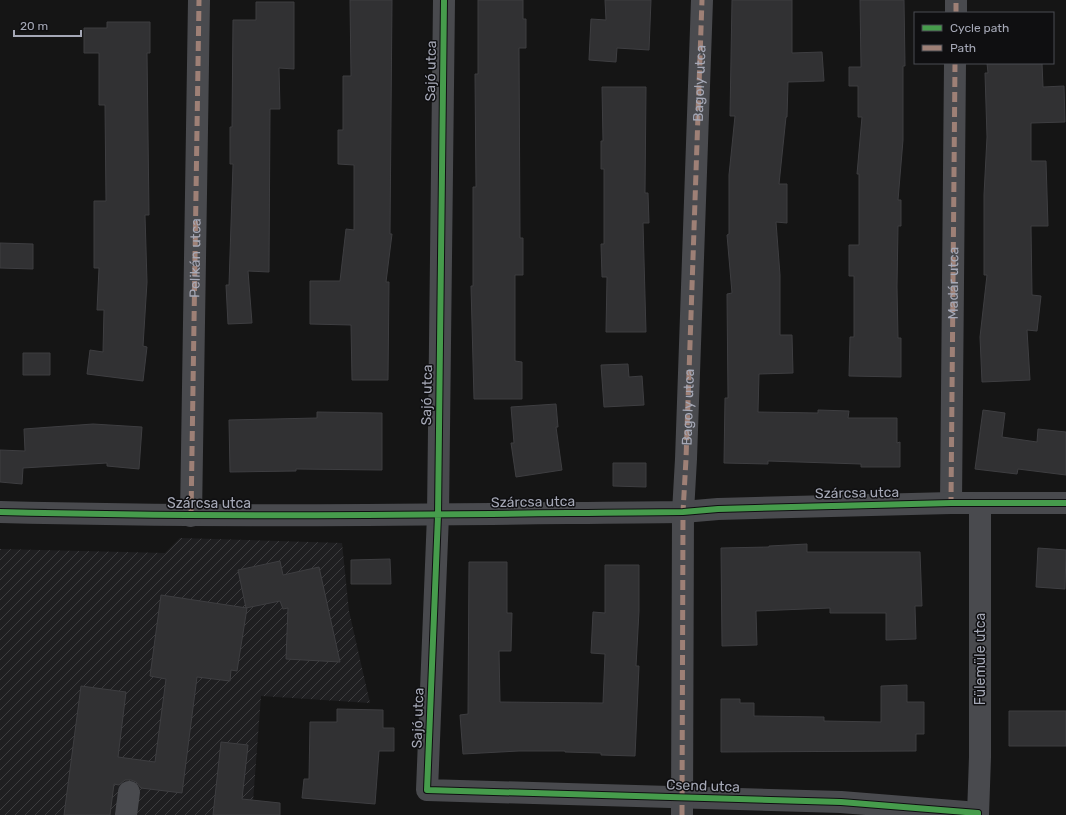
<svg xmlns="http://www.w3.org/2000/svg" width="1066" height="815" font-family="Rubik,sans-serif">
	<defs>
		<pattern id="industrial-furrows" width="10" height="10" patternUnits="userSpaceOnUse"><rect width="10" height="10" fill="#1f1f21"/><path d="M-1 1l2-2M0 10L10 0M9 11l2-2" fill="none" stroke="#3d3d3f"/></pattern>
	</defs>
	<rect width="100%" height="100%" fill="#151515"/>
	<path fill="url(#industrial-furrows)" d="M 180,538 L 342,543 L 349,611 L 370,703 L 261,696 L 252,815 L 0,815 L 0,549 L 165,553 Z"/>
	<path fill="#313133" stroke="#3e3e41" d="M 350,0 L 392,0 L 390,234 L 392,234 L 386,282 L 389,282 L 388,380 L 352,380 L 351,325 L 310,324 L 310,281 L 340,281 L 346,229 L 354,230 L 354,165 L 338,164 L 338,130 L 343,130 L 343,76 L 351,76 Z
		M 478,0 L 523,0 L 523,19 L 526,19 L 526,48 L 519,48 L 520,238 L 523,238 L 523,275 L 515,275 L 515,361 L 522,362 L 522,399 L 474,399 L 471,286 L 473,286 L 473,187 L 476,187 L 475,74 L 478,74 Z
		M 605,0 L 651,0 L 649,50 L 617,48 L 616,62 L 589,60 L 591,19 L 606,20 Z
		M 732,0 L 792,0 L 792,53 L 822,52 L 824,81 L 788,82 L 787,117 L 786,117 L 779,184 L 787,184 L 787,223 L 776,222 L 780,275 L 780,335 L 792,335 L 793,373 L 759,374 L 758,412 L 818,413 L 818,410 L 849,411 L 848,418 L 897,418 L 897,443 L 900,442 L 900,467 L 861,467 L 861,464 L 768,461 L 768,464 L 724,463 L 725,398 L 728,398 L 727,294 L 732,293 L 727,235 L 729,234 L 729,175 L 735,116 L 730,116 Z
		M 860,0 L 904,0 L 905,66 L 903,66 L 903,140 L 898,200 L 901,200 L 901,226 L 898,226 L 897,287 L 898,338 L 901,338 L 901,377 L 849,376 L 850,337 L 854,337 L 854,276 L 849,276 L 849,245 L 859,245 L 859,174 L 857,174 L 862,117 L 858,117 L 858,86 L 849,86 L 849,67 L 861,67 Z
		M 256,2 L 294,2 L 294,69 L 279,68 L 280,109 L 270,109 L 269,272 L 248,271 L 252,323 L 228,324 L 226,285 L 229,285 L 233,164 L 230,164 L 230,127 L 232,127 L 233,20 L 256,20 Z
		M 107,22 L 150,22 L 150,53 L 147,53 L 149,215 L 145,215 L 147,282 L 143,346 L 147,347 L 143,381 L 87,374 L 90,350 L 103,352 L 104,310 L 97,310 L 99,268 L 94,268 L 94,201 L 106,201 L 105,105 L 99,105 L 99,53 L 84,53 L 84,28 L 107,28 Z
		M 987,63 L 1042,63 L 1043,87 L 1064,86 L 1065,122 L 1031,123 L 1031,161 L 1046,161 L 1048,226 L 1031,226 L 1032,295 L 1041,296 L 1037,331 L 1027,330 L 1030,380 L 982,382 L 980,337 L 987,275 L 984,275 L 984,195 L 987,137 L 985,73 L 988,73 Z
		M 602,87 L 646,87 L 645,193 L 648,193 L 649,223 L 643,223 L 646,332 L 606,332 L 607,277 L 602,277 L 601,244 L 604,244 L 604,169 L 601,169 L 601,141 L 603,141 Z
		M 0,243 L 33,244 L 33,269 L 0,268 Z
		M 23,353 L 50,353 L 50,375 L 23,375 Z
		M 628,364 L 629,377 L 642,376 L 644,405 L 604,407 L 601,365 Z
		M 556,404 L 558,427 L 556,427 L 562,470 L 516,477 L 511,443 L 514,443 L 511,407 Z
		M 983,410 L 1005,413 L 1002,437 L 1037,442 L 1038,429 L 1066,432 L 1066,475 L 1018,469 L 1017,474 L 975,469 Z
		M 317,412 L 382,413 L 382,470 L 296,469 L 296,471 L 230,472 L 229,420 L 317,418 Z
		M 93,424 L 142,427 L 139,469 L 107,466 L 107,463 L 23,468 L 22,484 L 0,482 L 0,450 L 25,451 L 24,429 Z
		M 613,463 L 646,463 L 646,487 L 613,486 Z
		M 807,544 L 807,552 L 920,552 L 922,606 L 915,606 L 916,639 L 886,640 L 886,613 L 830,613 L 830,608 L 756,611 L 757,645 L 722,646 L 721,548 L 769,547 L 769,546 Z
		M 1038,548 L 1066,550 L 1065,589 L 1036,587 Z
		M 390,559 L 391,584 L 351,584 L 351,560 Z
		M 280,561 L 283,575 L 319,567 L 340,662 L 286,659 L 288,608 L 283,609 L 280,601 L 246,608 L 238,570 Z
		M 469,562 L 507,562 L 507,613 L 512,613 L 511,651 L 499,651 L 500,702 L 603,703 L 605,654 L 591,653 L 593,612 L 605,613 L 605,565 L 639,565 L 639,611 L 636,666 L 639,666 L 635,756 L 601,755 L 601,753 L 565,752 L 565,751 L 519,751 L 463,754 L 460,715 L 468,714 Z
		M 161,595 L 247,608 L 237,671 L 231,670 L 230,681 L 197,677 L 182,793 L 141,788 L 136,782 L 131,780 L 125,780 L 119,785 L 114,784 L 110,815 L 64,815 L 81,686 L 126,692 L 118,757 L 155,762 L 166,679 L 150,676 Z
		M 907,685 L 907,702 L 924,702 L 924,734 L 916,734 L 916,751 L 721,752 L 721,699 L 740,699 L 740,703 L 754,703 L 754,716 L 824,717 L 824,721 L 881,722 L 881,686 Z
		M 337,709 L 383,710 L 383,728 L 394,728 L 394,751 L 379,751 L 375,804 L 302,798 L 304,779 L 309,779 L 310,722 L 337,722 Z
		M 1009,711 L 1066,711 L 1066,746 L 1009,746 Z
		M 221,742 L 248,745 L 242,799 L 280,803 L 280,815 L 213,815 Z"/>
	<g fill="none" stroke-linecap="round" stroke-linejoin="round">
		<g stroke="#494a4e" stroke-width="22">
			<path d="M 444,0 L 438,515 L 427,790 L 841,802 L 978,813"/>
			<path d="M 956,13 L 956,0"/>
			<path d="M 951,503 L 955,63"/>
			<path d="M 0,512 C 228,518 455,514 683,512 L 718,509 L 951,503 L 1066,503"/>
			<path id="s1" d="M 191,516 L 199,0"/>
			<path d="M 126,815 L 129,792"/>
			<path id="s2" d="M 682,815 L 683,512 L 686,459 L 702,0"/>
			<path d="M 978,815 L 980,757 L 980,503"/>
		</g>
		<g stroke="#9e8076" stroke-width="5" stroke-dasharray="10 5" stroke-linecap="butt">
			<path d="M 956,13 L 956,0"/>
			<path id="s3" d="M 947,503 L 951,503 L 955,63"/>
			<path d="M 191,516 L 199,0"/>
			<path d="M 682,815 L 683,512 L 686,459 L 702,0"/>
		</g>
		<g stroke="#0f0f11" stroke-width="8">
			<path id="cycleway" d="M 444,0 L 438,515 L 427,790 L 841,802 L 978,813 L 978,815
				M 0,512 C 228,518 455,514 683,512 L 718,509 L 951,503 L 1066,503"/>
		</g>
		<use href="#cycleway" stroke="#469c4c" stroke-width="6"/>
	</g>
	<g text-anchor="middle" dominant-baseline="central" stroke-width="3" stroke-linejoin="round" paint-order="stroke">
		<g font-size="14" fill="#a5a8b6" stroke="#0f0f11">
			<text transform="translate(431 71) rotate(-89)">Sajó utca</text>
			<text stroke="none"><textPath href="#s2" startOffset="732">Bagoly utca</textPath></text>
			<text stroke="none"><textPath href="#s1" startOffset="258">Pelikán utca</textPath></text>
			<text stroke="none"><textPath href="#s3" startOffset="224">Madár utca</textPath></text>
			<text transform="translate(427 395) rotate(-89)">Sajó utca</text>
			<text stroke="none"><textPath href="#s2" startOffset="408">Bagoly utca</textPath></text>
			<text transform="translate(857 493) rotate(-1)">Szárcsa utca</text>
			<text transform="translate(533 502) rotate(-1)">Szárcsa utca</text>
			<text x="209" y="503">Szárcsa utca</text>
			<text transform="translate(980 659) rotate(-90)">Fülemüle utca</text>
			<text transform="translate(418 718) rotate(-88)">Sajó utca</text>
			<text transform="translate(703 786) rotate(2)">Csend utca</text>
		</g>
	</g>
	<rect x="914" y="12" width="140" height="52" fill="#0f0f11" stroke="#4b4c53"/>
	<rect x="922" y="25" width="20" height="6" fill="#469c4c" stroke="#4b4c53"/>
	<text x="950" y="32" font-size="12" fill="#a5a8b6">Cycle path</text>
	<rect x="922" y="45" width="20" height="6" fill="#9e8076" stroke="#4b4c53"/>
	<text x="950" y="52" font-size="12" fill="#a5a8b6">Path</text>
	<path d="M14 30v6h67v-6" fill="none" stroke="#a5a8b6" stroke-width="2"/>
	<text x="20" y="30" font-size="12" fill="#a5a8b6" stroke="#0f0f11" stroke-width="3" paint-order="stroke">20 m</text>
</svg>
